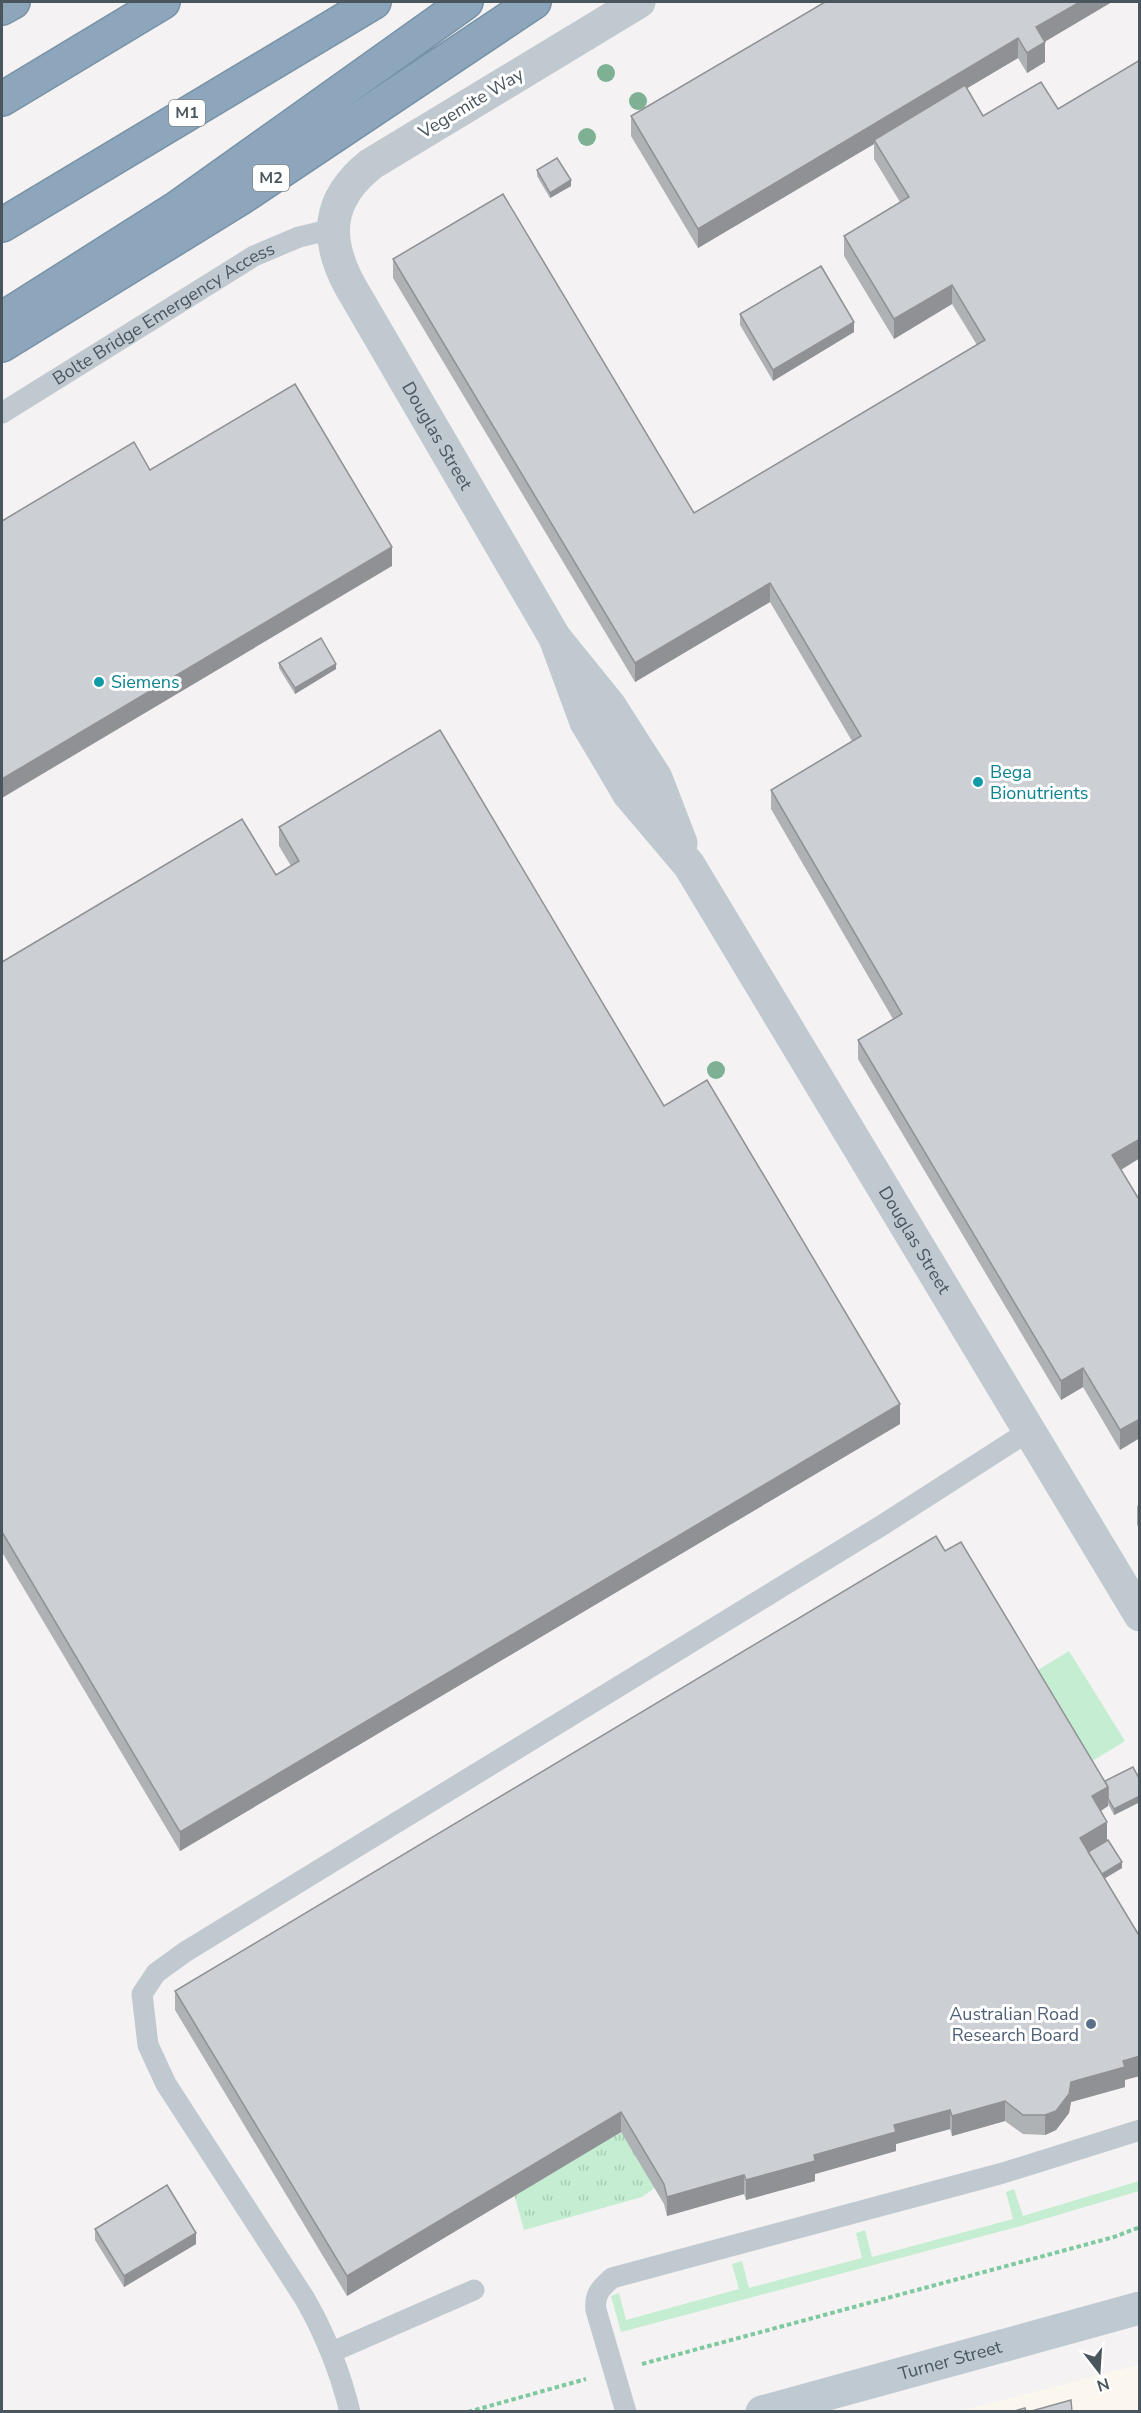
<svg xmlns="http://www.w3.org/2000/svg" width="1141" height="2413" font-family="'Nunito Sans',sans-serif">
	<defs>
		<pattern id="grass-tufts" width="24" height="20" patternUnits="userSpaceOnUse" patternTransform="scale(1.5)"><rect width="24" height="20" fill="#c4edd2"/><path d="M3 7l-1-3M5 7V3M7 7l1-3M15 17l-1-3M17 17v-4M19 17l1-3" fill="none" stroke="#aacdb7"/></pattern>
	</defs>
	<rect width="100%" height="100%" fill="#f4f2f2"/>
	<path fill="#fcf7ee" d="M 1139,2365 L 1139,2411 L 960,2411 Z"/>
	<path fill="url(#grass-tufts)" d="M 620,2126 L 656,2187 L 642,2197 L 524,2230 L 513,2190 Z"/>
	<path fill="#c4edd2" d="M 1069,1651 L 1125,1741 L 1081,1768 L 1025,1678 Z
		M 1139,2181 L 1139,2191 L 1017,2227 L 621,2332 L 611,2296 L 619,2293 L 626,2320 L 739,2289 L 732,2264 L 742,2261 L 749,2288 L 862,2258 L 856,2233 L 865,2230 L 872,2257 L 1013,2219 L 1006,2192 L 1014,2189 L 1023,2216 Z"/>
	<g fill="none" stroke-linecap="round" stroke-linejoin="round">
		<g stroke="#7892a8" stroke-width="36">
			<path id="highway" d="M 2,8 L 13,2
				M 2,99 L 163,2
				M 2,225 L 374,2
				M 13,312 L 177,208 L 466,2
				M 2,345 L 239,199 L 534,2"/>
		</g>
		<path stroke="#7ec9a0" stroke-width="4" stroke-dasharray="4.5 3" stroke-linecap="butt" d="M 642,2364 L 1114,2237 L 1140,2227
			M 468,2412 L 586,2379"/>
		<g stroke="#c0c9cf" stroke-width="21">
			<path id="s1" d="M 2,413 L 254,256 L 299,237 L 333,229"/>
			<path d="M 332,2352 L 474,2290"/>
			<path d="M 350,2412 C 340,2371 326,2336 305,2299 L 166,2084 L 148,2045 L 142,1994 L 156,1973 L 185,1952 L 884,1524 L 1029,1431"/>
			<path d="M 626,2412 L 596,2310 C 594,2294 601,2288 612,2278 L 1003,2173 L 1140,2130"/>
		</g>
		<g stroke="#c0c9cf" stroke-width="33">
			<path id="s2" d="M 639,2 L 371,164 C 327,199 324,238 350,286 L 555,638 L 610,706 L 656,778 L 681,843"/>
			<path id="s3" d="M 555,638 L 586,722 L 607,757 L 628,793 L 689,865 L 1140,1615"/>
		</g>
		<path stroke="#bfc9d1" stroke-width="33" id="s4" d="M 762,2412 L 1140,2308"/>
		<use href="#highway" stroke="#8da6bc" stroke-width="33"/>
	</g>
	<g fill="#7eb194">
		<circle cx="606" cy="73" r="9"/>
		<circle cx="638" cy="101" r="9"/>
		<circle cx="587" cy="137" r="9"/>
		<circle cx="716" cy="1070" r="9"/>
	</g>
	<path fill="#afb2b5" d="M 825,2 L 1045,42 L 1045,62 L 1027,73 L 1018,58 L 967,88 L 983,116 L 1058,109 L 1140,60 L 1140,1158 L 1121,1170 L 1120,1450 L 1083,1387 L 1061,1400 L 858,1059 L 858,1040 L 893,1019 L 771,809 L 771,790 L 852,741 L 770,602 L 635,682 L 393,278 L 393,259 L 694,513 L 977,345 L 952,304 L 894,339 L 844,256 L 844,236 L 900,202 L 874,159 L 874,144 L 698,248 L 631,136 L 631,116 Z
		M 537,170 L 571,186 L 550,198 L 537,176 Z
		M 740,314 L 854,332 L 773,381 L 740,325 Z
		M 279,663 L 336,669 L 295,694 L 279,668 Z
		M 279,827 L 664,1106 L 900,1424 L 180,1851 L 2,1552 L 2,962 L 276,875 L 291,866 L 279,846 Z
		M 1140,1504 L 1140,1529 L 1137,1525 L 1137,1506 Z
		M 945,1551 L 1105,1781 L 1140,1780 L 1140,1802 L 1114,1815 L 1108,1804 L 1108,1806 L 1101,1811 L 1107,1840 L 1122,1868 L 1104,1878 L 1125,2087 L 1071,2102 L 1069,2113 L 1056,2130 L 1045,2135 L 1023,2134 L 1005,2121 L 952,2136 L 950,2129 L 896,2144 L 896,2151 L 815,2174 L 815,2181 L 746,2200 L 744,2194 L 667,2216 L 664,2204 L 621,2132 L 347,2296 L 175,2010 L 175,1991 Z
		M 95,2229 L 196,2244 L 124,2287 L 95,2240 Z"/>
	<path fill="#8f9194" d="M 1080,2 L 1112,2 L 1036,47 L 1036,27 Z
		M 1018,38 L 1018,58 L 875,143 L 874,140 L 874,144 L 698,248 L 698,229 Z
		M 1045,42 L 1045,62 L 1027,73 L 1027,53 Z
		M 571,180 L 571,186 L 550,198 L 550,193 Z
		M 952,285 L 952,304 L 894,339 L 894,319 Z
		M 854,322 L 854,332 L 773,381 L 773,370 Z
		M 392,547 L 392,566 L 2,798 L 2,779 Z
		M 770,583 L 770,602 L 635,682 L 635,663 Z
		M 336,664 L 336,669 L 295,694 L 295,688 Z
		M 1140,1139 L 1140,1158 L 1112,1175 L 1112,1155 Z
		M 1083,1368 L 1083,1387 L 1061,1400 L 1061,1381 Z
		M 900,1404 L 900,1424 L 180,1851 L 180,1832 Z
		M 1140,1419 L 1140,1438 L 1120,1450 L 1120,1430 Z
		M 1108,1787 L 1108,1806 L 1092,1816 L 1092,1796 Z
		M 1140,1796 L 1140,1802 L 1114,1815 L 1114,1809 Z
		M 1107,1822 L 1107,1841 L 1080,1858 L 1080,1838 Z
		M 1122,1862 L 1122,1868 L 1099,1882 L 1099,1876 Z
		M 1140,2056 L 1140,2076 L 1125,2080 L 1125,2087 L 1071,2102 L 1069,2113 L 1056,2130 L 1045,2135 L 1045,2115 L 1071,2082 L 1123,2061 Z
		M 1005,2101 L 1005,2121 L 952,2136 L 952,2116 Z
		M 950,2110 L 950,2129 L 896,2144 L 896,2151 L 815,2174 L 815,2181 L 746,2200 L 746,2180 L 894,2125 Z
		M 621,2112 L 621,2132 L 347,2296 L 347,2276 Z
		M 744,2175 L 744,2194 L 667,2216 L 667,2197 Z
		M 196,2233 L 196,2244 L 124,2287 L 124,2276 Z"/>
	<path fill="#cccfd3" stroke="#8f9194" stroke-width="1.5" d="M 825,2 L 1080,2 L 1036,27 L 1045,42 L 1027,53 L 1018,38 L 698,229 L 631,116 Z
		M 1140,60 L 1140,1139 L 1112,1155 L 1140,1201 L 1140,1419 L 1120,1430 L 1083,1368 L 1061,1381 L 858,1040 L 902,1014 L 771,790 L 861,736 L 770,583 L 635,663 L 393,259 L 503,194 L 694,513 L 985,340 L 952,285 L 894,319 L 844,236 L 909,197 L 874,140 L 965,85 L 983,116 L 1041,82 L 1058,109 Z
		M 557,158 L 571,180 L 550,193 L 537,170 Z
		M 821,266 L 854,322 L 773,370 L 740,314 Z
		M 295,384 L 392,547 L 2,779 L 2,521 L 134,442 L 150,470 Z
		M 321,638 L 336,664 L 295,688 L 279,663 Z
		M 440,730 L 664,1106 L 707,1080 L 900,1404 L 180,1832 L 2,1532 L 2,962 L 242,819 L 276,875 L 299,861 L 279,827 Z
		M 936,1536 L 945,1551 L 961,1542 L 1108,1787 L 1092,1796 L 1107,1822 L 1080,1838 L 1140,1937 L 1140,2056 L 1123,2061 L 1125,2067 L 1071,2082 L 1069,2094 L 1056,2111 L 1045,2115 L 1023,2115 L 1005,2101 L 952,2116 L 950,2110 L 894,2125 L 896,2132 L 814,2155 L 815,2161 L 746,2180 L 744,2175 L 667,2197 L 664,2184 L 621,2112 L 347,2276 L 175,1991 Z
		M 1133,1767 L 1140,1780 L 1140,1796 L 1114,1809 L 1108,1798 L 1108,1787 L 1105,1781 Z
		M 1108,1840 L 1122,1862 L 1102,1874 L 1088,1852 Z
		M 167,2185 L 196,2233 L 124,2276 L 95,2229 Z
		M 1071,2400 L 1072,2412 L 1028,2412 Z
		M 1025,2408 L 1026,2412 L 1011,2412 Z"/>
	<g fill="#0f9aa8" stroke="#fff" stroke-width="2">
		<circle cx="99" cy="682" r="6"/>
		<circle cx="978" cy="782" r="6"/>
	</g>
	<circle fill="#5c6f8a" stroke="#fff" stroke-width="2" cx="1091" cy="2024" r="6"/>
	<g text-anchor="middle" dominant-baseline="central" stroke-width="6" stroke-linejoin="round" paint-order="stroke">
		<g fill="#fff" stroke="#80898e" stroke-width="1.5">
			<rect x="169" y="100" width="36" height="26" rx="4.5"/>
			<rect x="253" y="165" width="36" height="26" rx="4.5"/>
		</g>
		<g font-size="16" font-weight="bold" fill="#4a565e">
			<text x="187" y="113">M1</text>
			<text x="271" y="178">M2</text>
		</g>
		<g font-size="18" fill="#4a565e" stroke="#fff">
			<text transform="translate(471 103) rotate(-31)">Vegemite Way</text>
			<text stroke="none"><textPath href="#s1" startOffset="190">Bolte Bridge Emergency Access</textPath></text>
			<text stroke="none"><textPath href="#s2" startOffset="624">Douglas Street</textPath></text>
			<text stroke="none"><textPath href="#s3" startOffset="704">Douglas Street</textPath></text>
			<text stroke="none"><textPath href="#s4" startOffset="195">Turner Street</textPath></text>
		</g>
		<g font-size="18" fill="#0d838f" stroke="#fff" text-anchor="start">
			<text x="111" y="682">Siemens</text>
			<text x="990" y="772">Bega<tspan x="990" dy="21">Bionutrients</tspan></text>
		</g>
		<g font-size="18" fill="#4e5e75" stroke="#fff" text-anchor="end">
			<text x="1079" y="2014">Australian Road<tspan x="1079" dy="21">Research Board</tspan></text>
		</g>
	</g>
	<rect width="1141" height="2413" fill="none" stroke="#4a565e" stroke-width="6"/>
	<g transform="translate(1099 2371) rotate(163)" stroke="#ffffff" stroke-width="4.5" paint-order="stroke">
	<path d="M0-4.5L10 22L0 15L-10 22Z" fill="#4a565e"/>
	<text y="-9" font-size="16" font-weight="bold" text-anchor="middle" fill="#4a565e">N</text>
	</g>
</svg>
